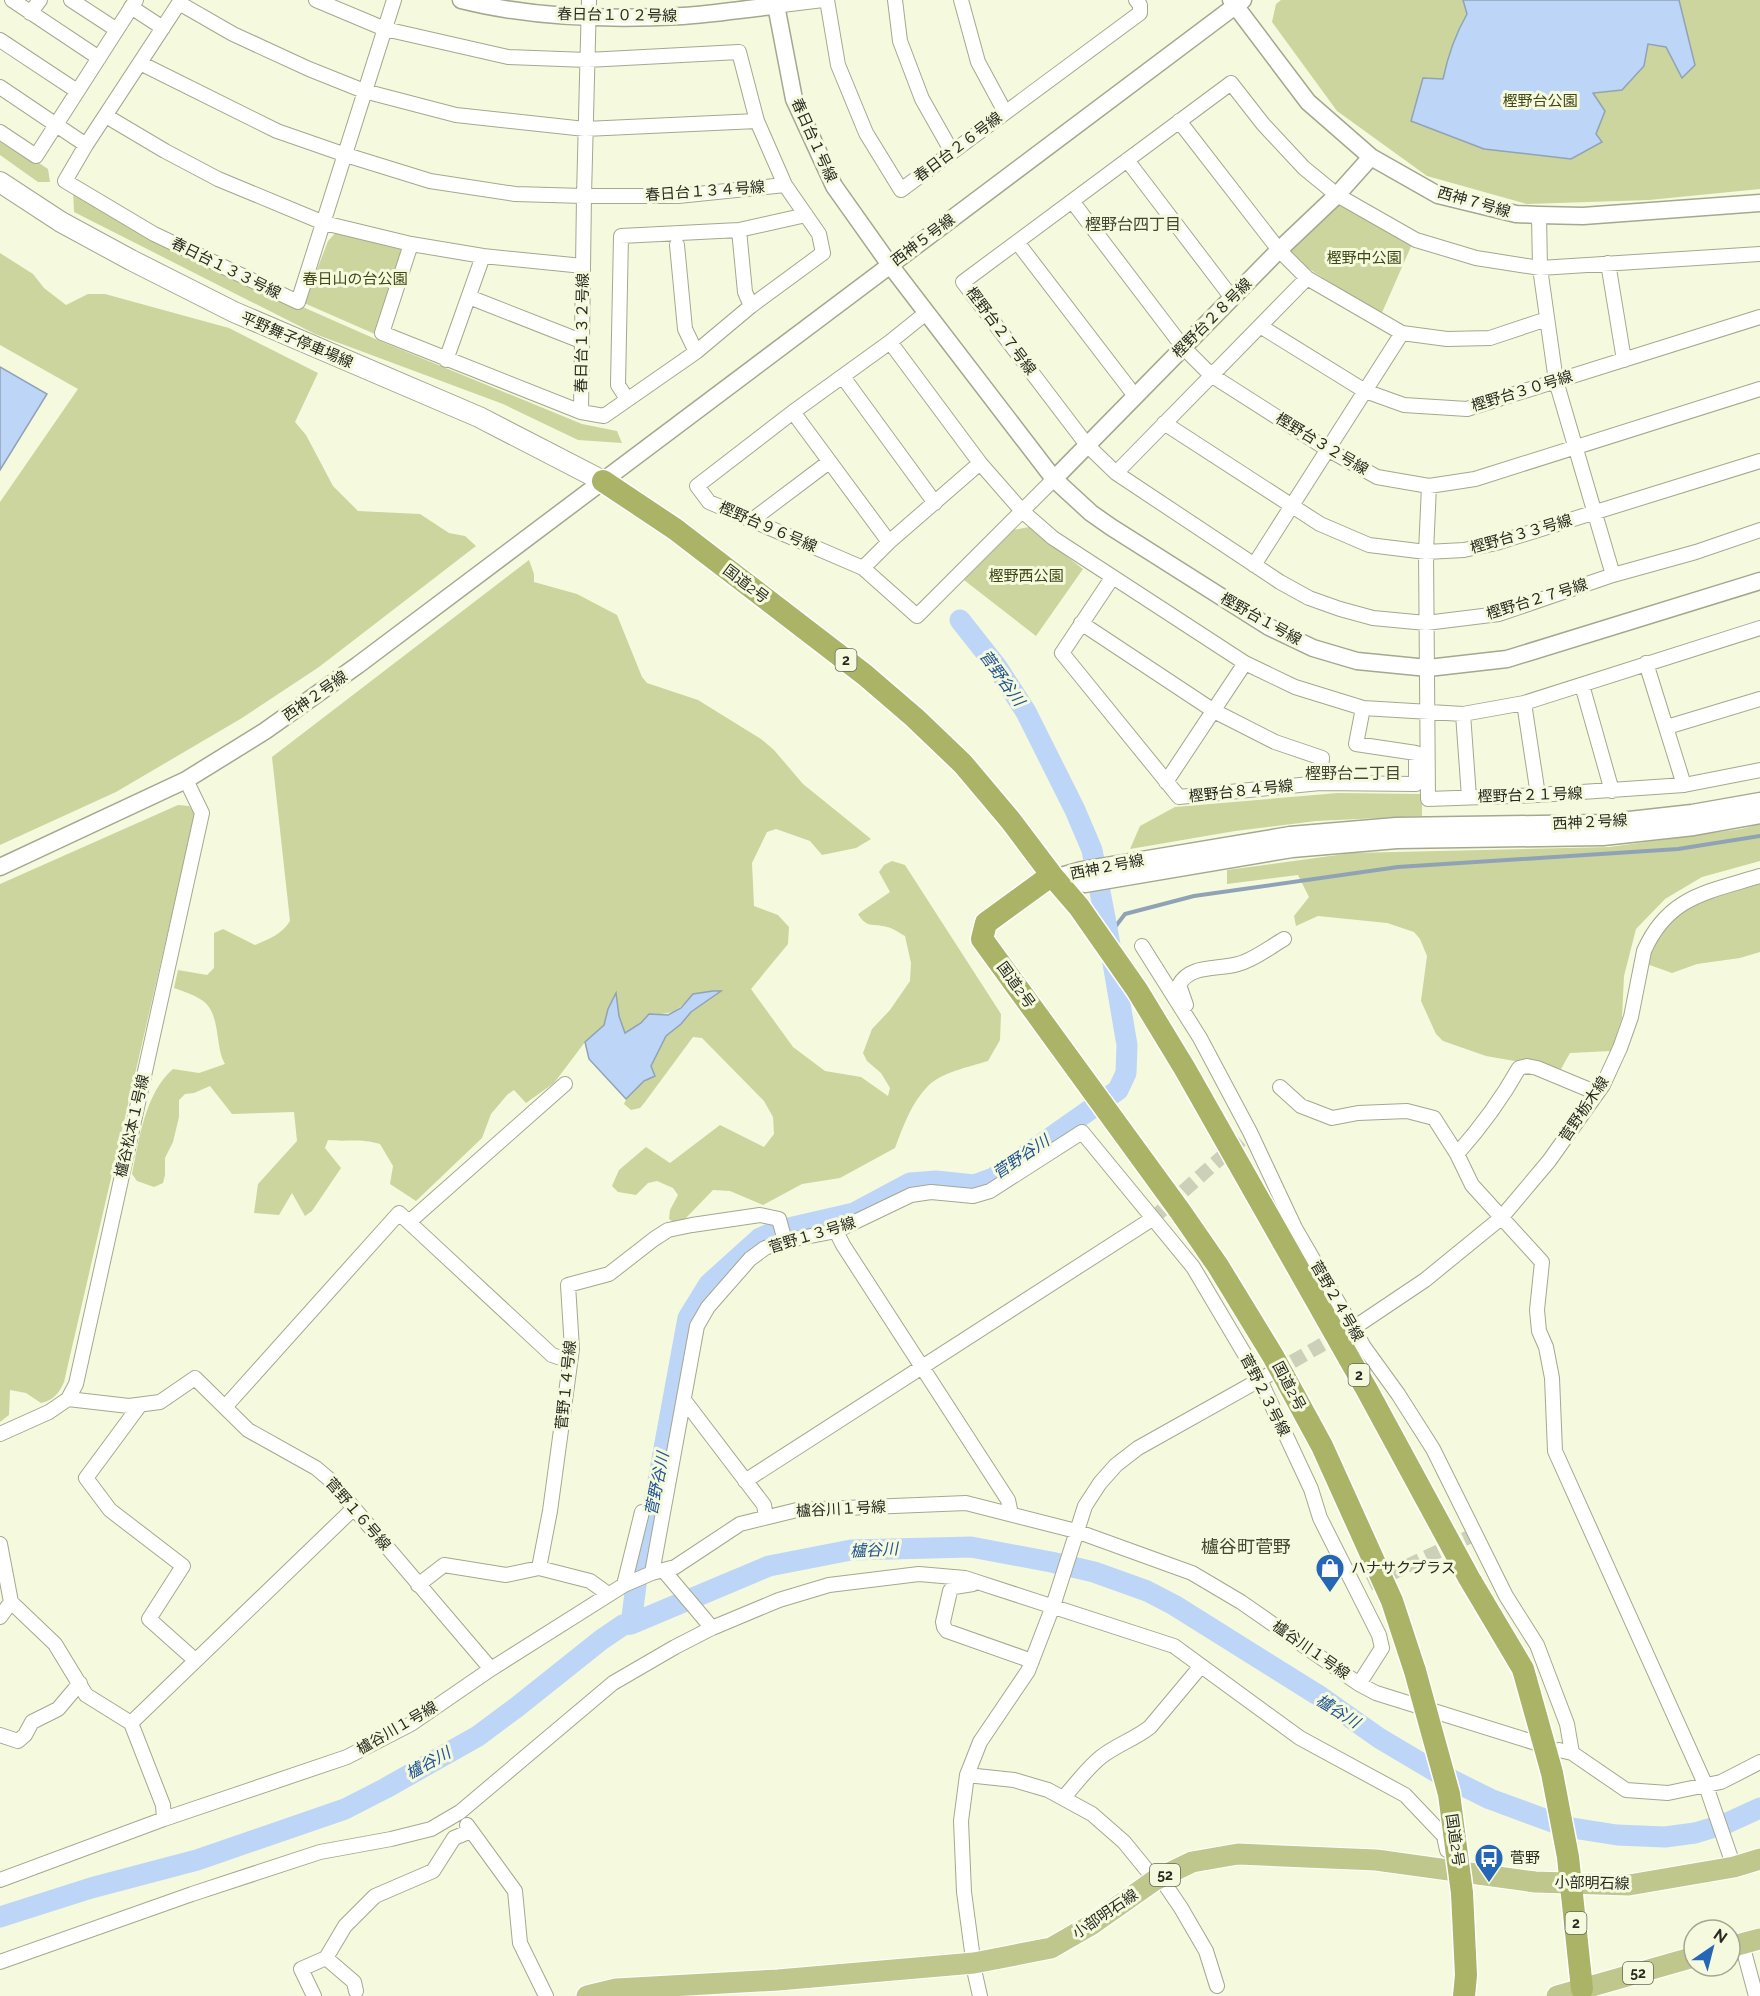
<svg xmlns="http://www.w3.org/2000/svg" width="1760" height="1996" font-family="Raleway,'Noto Sans JP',sans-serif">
	<rect width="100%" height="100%" fill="#f5fade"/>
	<path fill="#ccd59d" d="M 1281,0 L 1760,0 L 1760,189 L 1649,200 L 1527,204 L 1427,176 L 1337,111 L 1272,22 L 1276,4 Z
		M 0,137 L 48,169 L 50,182 L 38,182 L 0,155 Z
		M 73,190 L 189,257 L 380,341 L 582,424 L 617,431 L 622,443 L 578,440 L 503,404 L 315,334 L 74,212 Z
		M 1335,204 L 1344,204 L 1413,242 L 1381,315 L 1292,258 L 1288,250 Z
		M 338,230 L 400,246 L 404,252 L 377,335 L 304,303 L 328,241 Z
		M 0,253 L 33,274 L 44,288 L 66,305 L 88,294 L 105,294 L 229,328 L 318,373 L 295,422 L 306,435 L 333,486 L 358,511 L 420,514 L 449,533 L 465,536 L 476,546 L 319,667 L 242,718 L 116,792 L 0,845 L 0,502 L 78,389 L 0,345 Z
		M 1029,527 L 1083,569 L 1036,636 L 964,580 L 1013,530 Z
		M 529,560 L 534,574 L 534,582 L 577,594 L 617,615 L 642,677 L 647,683 L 698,700 L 761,739 L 774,750 L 803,784 L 871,839 L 856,848 L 822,855 L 810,841 L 776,829 L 767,832 L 752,863 L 754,906 L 778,915 L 789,927 L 788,944 L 751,989 L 793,1047 L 825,1071 L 861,1077 L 888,1096 L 890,1088 L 881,1073 L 867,1061 L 863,1053 L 872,1029 L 890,1010 L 910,981 L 911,963 L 905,936 C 899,933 893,928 887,927 C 873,923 867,929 858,914 L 890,892 L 879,872 L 884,865 L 892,861 L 905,865 L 1001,1014 L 1000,1040 L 988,1061 C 969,1067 942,1072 928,1086 C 911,1103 903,1127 895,1148 L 840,1178 L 802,1184 L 763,1205 L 730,1191 L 713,1190 L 684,1220 L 676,1224 L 669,1219 L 670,1210 L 678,1195 L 673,1188 L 657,1181 L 648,1183 L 636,1195 L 618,1192 L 612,1186 L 619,1170 L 646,1147 L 670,1163 L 720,1125 L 764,1147 L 774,1134 L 773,1117 L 764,1101 L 702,1038 L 693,1037 L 645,1102 L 640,1108 L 631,1110 L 624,1104 C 629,1091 643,1081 655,1076 L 651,1066 L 666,1036 L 681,1024 L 691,1012 L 720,992 L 693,994 C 678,1011 673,1015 649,1014 L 641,1023 L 624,1033 L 619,1016 L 616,994 L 608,1009 L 604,1025 L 585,1042 L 554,1083 L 526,1103 L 514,1090 L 507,1095 L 491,1114 L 482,1138 L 416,1201 L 390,1184 L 393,1166 L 380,1144 C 359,1138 348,1142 328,1140 L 325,1148 L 341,1168 L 312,1211 L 305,1216 L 292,1193 L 279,1215 L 254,1213 L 258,1184 L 297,1141 L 294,1112 L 232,1114 L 210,1086 L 194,1093 L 185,1094 L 179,1100 L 179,1117 L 173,1142 L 165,1158 L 165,1175 L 163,1183 L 154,1187 L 137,1181 L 132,1174 C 139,1140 145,1093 173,1069 L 199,1073 L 225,1064 C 214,1046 222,1011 200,999 C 192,994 182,991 174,988 L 178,970 L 207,975 L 214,968 L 214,933 L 223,929 L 255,945 C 269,939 282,934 290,921 L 272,757 Z
		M 1338,793 L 1422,794 L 1422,816 L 1316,821 L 1235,831 L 1130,849 L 1140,826 L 1175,807 Z
		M 178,805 L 189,806 L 195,814 L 64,1382 C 59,1393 54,1400 41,1403 L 26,1393 L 10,1390 L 9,1415 L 0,1422 L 0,884 Z
		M 1760,824 L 1760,861 L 1702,877 L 1665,899 L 1636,929 L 1624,976 L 1622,1018 L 1611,1051 L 1570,1053 L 1561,1069 L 1486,1056 L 1443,1041 L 1436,1034 L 1421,1001 L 1427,956 L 1420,939 L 1414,932 L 1387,923 L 1318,916 L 1296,926 L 1294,916 L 1309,897 L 1298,875 L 1227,884 L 1227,870 L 1352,853 L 1609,847 L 1741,829 Z
		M 1760,881 L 1760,952 L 1740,958 L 1697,964 L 1672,973 L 1644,963 L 1670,916 L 1688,903 Z"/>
	<path fill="#bdd5f6" stroke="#90a2b6" stroke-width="1.5" d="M 1463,0 L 1679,0 L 1695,65 L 1682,78 L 1666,47 L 1648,44 L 1644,66 L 1622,90 L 1593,93 L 1605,111 L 1596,134 L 1602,142 L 1571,159 L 1484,149 L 1411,121 L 1423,78 L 1443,79 C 1448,55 1455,35 1467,14 Z
		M 0,367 L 47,394 L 0,470 Z
		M 713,991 L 721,991 L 691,1012 L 681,1024 L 666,1036 L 651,1066 L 655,1076 L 644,1081 L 626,1099 L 589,1059 L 585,1042 L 604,1025 L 608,1009 L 616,993 L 619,1016 L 625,1033 L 641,1023 L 649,1014 L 668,1015 L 681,1008 L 693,994 Z"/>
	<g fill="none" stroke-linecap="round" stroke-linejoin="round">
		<path stroke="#90a2b6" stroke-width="4" d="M 1109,935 L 1125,914 L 1194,896 L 1398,867 L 1678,849 L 1760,836"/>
		<path stroke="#bdd5f6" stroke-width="21" d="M 631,1624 L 639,1562 L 651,1519 L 688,1318 L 709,1284 L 760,1238 L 776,1231 L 854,1213 L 910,1183 L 936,1181 L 974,1185 L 993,1178 L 1118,1090 L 1126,1073 L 1127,1045 L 1107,928 L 1092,850 L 1075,810 L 1026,712 L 997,667 L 960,620
			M 0,1917 L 91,1888 L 197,1860 L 345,1809 L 386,1788 L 478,1736 L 517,1707 L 601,1640 L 623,1625 L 631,1624 L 769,1566 L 851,1550 L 971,1547 L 1051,1562 L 1094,1572 L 1147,1591 L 1174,1605 L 1321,1697 L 1379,1738 L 1438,1773 L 1490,1799 L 1566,1827 L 1617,1835 L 1665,1837 L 1695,1833 L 1725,1824 L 1760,1808"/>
		<path stroke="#ccd0b8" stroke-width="14" stroke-dasharray="14 7" stroke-linecap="butt" d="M 1152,1219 L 1250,1132
			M 1274,1372 L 1341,1334
			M 1369,1584 L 1469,1537"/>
		<g stroke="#a4a88e" stroke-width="16">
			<path id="minor" d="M 12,0 L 99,58
				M 71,0 L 117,30
				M 181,0 L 86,145 L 65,181 L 154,234 L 298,302 L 394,0
				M 827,0 L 838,65 L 866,133 L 901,190 L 1140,13 L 1140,5 L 1136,0
				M 895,0 L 900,41 L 922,99 L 952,152
				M 961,0 L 978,62 L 1005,112
				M 179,3 L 233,34 L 309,69 L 364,91 L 456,115 L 585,129 L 757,121
				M 774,6 L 823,0
				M 131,7 L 163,28
				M 30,13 L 40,0
				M 0,40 L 77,91
				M 140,63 L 277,131 L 346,155 L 430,181 L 515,194 L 584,196 L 678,196 L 785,185 L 757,121 L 739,52 L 587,60 L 508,57 L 385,29 L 316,0
				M 0,87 L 86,145
				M 106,116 L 165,151 L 218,179 L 324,223 L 411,244 L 483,256 L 583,266
				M 1179,121 L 1279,250 L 1307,278 L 1402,333 L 1447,339 L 1490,338 L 1547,319
				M 0,132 L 36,156 L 136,0
				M 1127,160 L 1232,298
				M 1072,201 L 1183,347 L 1211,375 L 1327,449 L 1377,477 L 1429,486 L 1475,479 L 1760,389
				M 1539,215 L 1540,268 L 1556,381 L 1613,575
				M 739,230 L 745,292 L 751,306
				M 1017,242 L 1135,396
				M 411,244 L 382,333 L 581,412 L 584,196 L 589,0
				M 677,245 L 685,329 L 696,352
				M 1760,254 L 1540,268 L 1476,258 L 1416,240 L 1337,195 L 1304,168 L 1263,124 L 1231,83 L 963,282 L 1087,445 L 1116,473 L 1280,582 L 1309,598 L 1340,609 L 1373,618 L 1426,623 L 1499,614 L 1613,575 L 1696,552 L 1760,530
				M 1608,263 L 1624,360
				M 469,297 L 581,341
				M 926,313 L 890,342 L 793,412 L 697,486 L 709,502 L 863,568 L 917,616 L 1054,479
				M 1260,326 L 1365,391 L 1404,405 L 1467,409 L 1760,317
				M 890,342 L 980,463 L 1022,511 L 1053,538 L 1245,663 L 1295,687 L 1363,708 L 1463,714 L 1524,703 L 1760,628
				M 446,360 L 483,256
				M 843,377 L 935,503
				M 627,399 L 618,385 L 621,236 L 739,230 L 806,215
				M 581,412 L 604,416 L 696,352 L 751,306 L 823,253 L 819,234 L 785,185
				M 793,412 L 889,542
				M 1164,423 L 1320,524 L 1369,545 L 1426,552 L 1464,550 L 1496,543 L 1760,461
				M 1116,473 L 1307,278
				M 1429,486 L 1426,552 L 1428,799 L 1538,795 L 1684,785 L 1760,770
				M 752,520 L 829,462
				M 1254,565 L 1402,333
				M 863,568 L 889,542 L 980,463
				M 1112,578 L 1062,653 L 1179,797 L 1320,783 L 1416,784 L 1416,753 L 1356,744 L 1363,708
				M 1081,623 L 1214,711 L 1275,742 L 1322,758 L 1320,783
				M 1646,663 L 1684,785
				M 1582,685 L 1612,791
				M 1524,703 L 1538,795
				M 1463,714 L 1469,797
				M 1667,727 L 1760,699
				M 1166,782 L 1245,663
				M 1142,946 L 1200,1038 L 1250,1132 L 1295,1228 L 1364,1347 L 1398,1394 L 1433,1449 L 1506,1596 L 1537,1645 L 1567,1724 L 1572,1753
				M 1186,1005 L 1179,985 C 1190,964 1218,970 1238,964 C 1254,960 1270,947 1284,939
				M 1280,1087 L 1301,1106 L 1332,1118 L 1358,1113 L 1407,1111 L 1434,1118 L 1457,1154 L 1472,1185 L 1542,1262 L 1537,1310 L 1539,1331 L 1546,1347 L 1552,1378 L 1555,1451 L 1706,1786 L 1734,1867
				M 1457,1154 C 1481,1127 1501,1100 1519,1068 L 1527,1066 L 1537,1068 L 1597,1093
				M 409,1222 L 565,1084
				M 836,1231 L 843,1245 L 1008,1500 L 1011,1514
				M 1358,1325 L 1425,1280 L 1501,1218 L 1549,1161 L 1603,1085 L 1620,1048 L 1631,1017 L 1644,951 C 1668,896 1708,892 1760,876
				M 68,1399 L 129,1406 L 160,1402 L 195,1378 L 248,1430 L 316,1468 L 329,1479 L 491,1669
				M 684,1400 L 764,1505 L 766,1517
				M 140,1405 L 86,1478 L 110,1510 L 183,1566 L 149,1619 L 195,1660
				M 225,1407 L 399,1213 L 552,1355 L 570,1361
				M 0,1434 L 49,1412 L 68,1399 L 76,1384 L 202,813 L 186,780
				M 745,1481 L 1152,1219
				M 0,1544 L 11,1602
				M 539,1568 L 550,1511 L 572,1349 L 568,1285 L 609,1274 L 654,1239 L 668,1230 L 692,1225 L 760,1215 L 779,1219 L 785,1241
				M 664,1571 L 712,1628
				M 652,1573 L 697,1326 L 708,1307 L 750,1259 L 765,1248 L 785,1241 L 836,1231 L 911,1195 L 931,1192 L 973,1196 L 990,1191 L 1082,1132 L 1193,1267 L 1260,1380 L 1311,1489 L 1320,1518 L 1379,1635 L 1382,1648 L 1359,1684
				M 973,1584 L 954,1587 L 950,1591 L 943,1622 L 944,1627 L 947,1631 L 1032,1661
				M 418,1585 L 444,1565 L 506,1575 L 539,1568 L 590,1581 L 608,1594
				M 624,1585 L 642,1512
				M 11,1602 L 55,1644 L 86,1695 L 131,1723 L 163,1805 L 164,1819
				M 0,1617 L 11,1602
				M 131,1723 L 354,1508
				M 0,1735 L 18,1741 L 25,1735 L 32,1722 L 58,1709 L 80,1683
				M 1559,1750 L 1572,1753 L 1626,1790 L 1668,1793 L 1721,1782 L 1760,1762
				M 967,1775 L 1014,1780 L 1048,1790 L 1092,1814 L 1124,1842 L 1155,1880
				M 1063,1798 C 1076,1784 1087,1768 1101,1757 C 1116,1745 1135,1739 1150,1727 L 1201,1666
				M 467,1825 L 515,1891 L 520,1943 L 546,1996
				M 1160,1877 L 1181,1908 L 1206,1951 L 1217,1986
				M 0,1880 L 164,1819 L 347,1757 L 411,1724 L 491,1669 L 624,1585 L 652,1573 L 675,1567 L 740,1524 L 797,1510 L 966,1503 L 1076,1531 L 1192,1573 L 1241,1602 L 1359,1684 L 1376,1693 L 1536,1743
				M 1742,1944 L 1756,1996
				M 326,1958 L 354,1982 L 356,1991
				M 0,1962 L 192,1894 L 320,1852 L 391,1839 L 431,1829 L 460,1812 L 613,1683 L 675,1647 L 712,1628 L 779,1600 L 829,1585 L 919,1574 L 965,1578 L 1174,1646 L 1300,1738 L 1405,1795 L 1444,1836 L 1447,1850
				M 314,1996 L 301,1969 L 326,1958 L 345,1926 L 375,1896 L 433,1871 L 454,1838 L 471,1831
				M 980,1996 L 975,1974 L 964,1892 L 961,1821 L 967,1775 L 980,1742 L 1028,1671 L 1053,1606 L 1085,1506 L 1100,1483 L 1116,1465 L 1138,1448 L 1270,1374"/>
		</g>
		<g stroke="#a4a88e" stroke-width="19">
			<path id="tertiary" d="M 461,0 C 532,18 610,20 683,16 C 714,14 744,9 774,6
				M 775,0 L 794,99 L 834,186 L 890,265 L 1054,479 L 1091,513 L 1111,527 L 1269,627 L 1313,648 L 1357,661 L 1428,668 L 1507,659 L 1760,581
				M 1231,0 L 1308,102 L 1371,157 L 1438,195 L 1516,214 L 1539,215 L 1583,216 L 1760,203
				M 1054,479 L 1279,250 L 1337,195 L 1371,157
				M 0,867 L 186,780 L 265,731 L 358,665 L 1243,0
				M 1054,878 L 1082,870 L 1290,835 L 1396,826 L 1602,823 L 1692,813 L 1760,801
				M 1058,878 L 1085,884 L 1292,849 L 1397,840 L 1603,837 L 1694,827 L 1760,815"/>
		</g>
		<g stroke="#a4a88e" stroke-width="22">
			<path id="secondary" d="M 0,182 L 61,222 L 131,260 L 234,312 L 479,417 L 603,481"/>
		</g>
		<g stroke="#fff" stroke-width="23">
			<path id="primary" d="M 1730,1947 L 1760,1939
				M 587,1996 L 616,1989 L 778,1980 L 974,1963 L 1051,1948 L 1091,1925 L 1155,1880 L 1192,1862 L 1238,1854 L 1376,1860 L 1535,1882 L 1629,1885 L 1734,1867 L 1760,1859
				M 1557,1996 L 1694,1957"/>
		</g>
		<g stroke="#fff" stroke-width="25">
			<path id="trunk" d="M 603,481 L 675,529 L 865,675 L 915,718 L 963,764 L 1011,821 L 1054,878 L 1079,907 L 1137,990 L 1185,1069 L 1367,1390 L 1469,1578 L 1523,1669 L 1552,1773 L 1568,1857 L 1582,1989
				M 1054,878 L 1045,880 L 986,923 L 982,939 L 1180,1211 L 1218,1266 L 1273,1356 L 1322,1446 L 1392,1601 L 1415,1671
				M 1462,1893 L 1466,1975 L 1464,1996"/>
		</g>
		<use href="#minor" stroke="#fff" stroke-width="14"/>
		<use href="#tertiary" stroke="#fff" stroke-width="16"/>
		<use href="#secondary" stroke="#fff" stroke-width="20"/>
		<use href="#primary" stroke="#c0c78c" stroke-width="21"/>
		<use href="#trunk" stroke="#abb466" stroke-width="22"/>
		<g stroke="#fff" stroke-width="25" stroke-linecap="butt">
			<path id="trunk-bridge" d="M 1415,1671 L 1449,1794 L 1462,1893"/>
		</g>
		<use href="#trunk-bridge" stroke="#abb466" stroke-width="22"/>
	</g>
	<defs>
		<g id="shop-pin" transform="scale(1.5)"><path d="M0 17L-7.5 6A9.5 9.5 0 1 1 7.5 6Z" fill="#2666b7" stroke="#f5fade"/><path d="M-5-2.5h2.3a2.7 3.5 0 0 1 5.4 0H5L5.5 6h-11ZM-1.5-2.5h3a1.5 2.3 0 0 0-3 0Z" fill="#fff"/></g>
		<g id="bus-pin" transform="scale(1.5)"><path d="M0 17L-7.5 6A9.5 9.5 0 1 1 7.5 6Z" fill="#2666b7" stroke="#f5fade"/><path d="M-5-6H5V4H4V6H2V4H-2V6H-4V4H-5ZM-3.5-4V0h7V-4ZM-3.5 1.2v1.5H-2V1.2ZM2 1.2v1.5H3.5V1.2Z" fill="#fff"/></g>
	</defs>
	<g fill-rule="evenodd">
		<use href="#shop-pin" x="1330" y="1568"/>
		<use href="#bus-pin" x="1489" y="1858"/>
	</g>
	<g text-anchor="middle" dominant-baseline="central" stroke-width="6" stroke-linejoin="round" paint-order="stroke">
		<g fill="#f5fade" stroke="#666859" stroke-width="1.5">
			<rect x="835.5" y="649" width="21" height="22" rx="4.5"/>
			<rect x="1348.5" y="1364" width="21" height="22" rx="4.5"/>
			<rect x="1150" y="1864" width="30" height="22" rx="4.5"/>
			<rect x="1565.5" y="1912" width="21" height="22" rx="4.5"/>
			<rect x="1623" y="1962" width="30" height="22" rx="4.5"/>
		</g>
		<g font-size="14" font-weight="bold" fill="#282a20">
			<text x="846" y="660">2</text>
			<text x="1359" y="1375">2</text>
			<text x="1165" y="1875">52</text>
			<text x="1576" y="1923">2</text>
			<text x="1638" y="1973">52</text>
		</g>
		<g font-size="15" fill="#282a20" stroke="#f5fade">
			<text transform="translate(617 15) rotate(1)">春日台１０２号線</text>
			<text transform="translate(814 140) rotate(66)">春日台１号線</text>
			<text transform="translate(958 147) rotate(-37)">春日台２６号線</text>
			<text transform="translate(705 191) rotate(-4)">春日台１３４号線</text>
			<text transform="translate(1474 202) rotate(16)">西神７号線</text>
			<text transform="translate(923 240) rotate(-37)">西神５号線</text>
			<text transform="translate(226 268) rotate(26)">春日台１３３号線</text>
			<text transform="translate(1212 318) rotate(-45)">樫野台２８号線</text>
			<text transform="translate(1001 331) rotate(53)">樫野台２７号線</text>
			<text transform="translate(582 333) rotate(-89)">春日台１３２号線</text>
			<text transform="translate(297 340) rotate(23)">平野舞子停車場線</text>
			<text transform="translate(1522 391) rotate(-17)">樫野台３０号線</text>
			<text transform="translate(1322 444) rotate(31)">樫野台３２号線</text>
			<text transform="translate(768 527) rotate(23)">樫野台９６号線</text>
			<text transform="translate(1521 534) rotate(-16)">樫野台３３号線</text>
			<text transform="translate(746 584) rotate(37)">国道2号</text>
			<text transform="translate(1537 599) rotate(-17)">樫野台２７号線</text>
			<text transform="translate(1261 619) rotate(29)">樫野台１号線</text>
			<text transform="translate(315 696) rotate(-35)">西神２号線</text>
			<text transform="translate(1241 791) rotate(-6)">樫野台８４号線</text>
			<text transform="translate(1530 795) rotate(-2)">樫野台２１号線</text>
			<text transform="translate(1590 822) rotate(-3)">西神２号線</text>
			<text transform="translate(1107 867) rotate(-11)">西神２号線</text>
			<text transform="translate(1016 985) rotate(54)">国道2号</text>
			<text transform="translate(1584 1109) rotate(-56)">菅野栃木線</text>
			<text transform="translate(132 1126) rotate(-77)">櫨谷松本１号線</text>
			<text transform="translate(812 1235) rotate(-17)">菅野１３号線</text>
			<text transform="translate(1337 1301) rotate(60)">菅野２４号線</text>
			<text transform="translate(566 1385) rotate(-84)">菅野１４号線</text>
			<text transform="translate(1289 1386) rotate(62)">国道2号</text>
			<text transform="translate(1265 1395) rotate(63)">菅野２３号線</text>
			<text transform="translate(841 1509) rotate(-3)">櫨谷川１号線</text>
			<text transform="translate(358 1514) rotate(49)">菅野１６号線</text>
			<text transform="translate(1311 1650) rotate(35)">櫨谷川１号線</text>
			<text transform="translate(397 1728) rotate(-30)">櫨谷川１号線</text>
			<text transform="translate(1455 1840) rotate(82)">国道2号</text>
			<text transform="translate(1592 1883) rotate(1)">小部明石線</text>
			<text transform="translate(1105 1914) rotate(-34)">小部明石線</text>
		</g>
		<g font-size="15" fill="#404614" stroke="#f5fade">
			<text x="1540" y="101">樫野台公園</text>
			<text x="1364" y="258">樫野中公園</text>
			<text x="355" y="279">春日山の台公園</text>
			<text x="1026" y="576">樫野西公園</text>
		</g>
		<g font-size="15" fill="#282a20" stroke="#f5fade" text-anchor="start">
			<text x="1351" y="1568">ハナサクプラス</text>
			<text x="1510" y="1858">菅野</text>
		</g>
		<g font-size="16" fill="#444730" stroke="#f5fade">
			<text x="1133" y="224">樫野台四丁目</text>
			<text x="1353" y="773">樫野台二丁目</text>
		</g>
		<g font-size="16" font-style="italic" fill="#215292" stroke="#f5fade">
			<text transform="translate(1002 678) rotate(54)">菅野谷川</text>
			<text transform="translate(1021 1157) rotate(-34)">菅野谷川</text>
			<text transform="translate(657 1484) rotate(-79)">菅野谷川</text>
			<text transform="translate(874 1550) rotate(-3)">櫨谷川</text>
			<text transform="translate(1338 1711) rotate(32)">櫨谷川</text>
			<text transform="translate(428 1763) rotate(-29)">櫨谷川</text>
		</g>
		<g font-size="18" fill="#444730" stroke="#f5fade">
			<text x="1246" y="1546">櫨谷町菅野</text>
		</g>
	</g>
	<g transform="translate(1712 1948) rotate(35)"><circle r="28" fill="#f5fade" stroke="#a3a792" stroke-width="1.5"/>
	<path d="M0-4.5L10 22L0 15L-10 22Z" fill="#2666b7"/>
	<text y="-9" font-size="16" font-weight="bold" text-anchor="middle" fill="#282a20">N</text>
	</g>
</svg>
